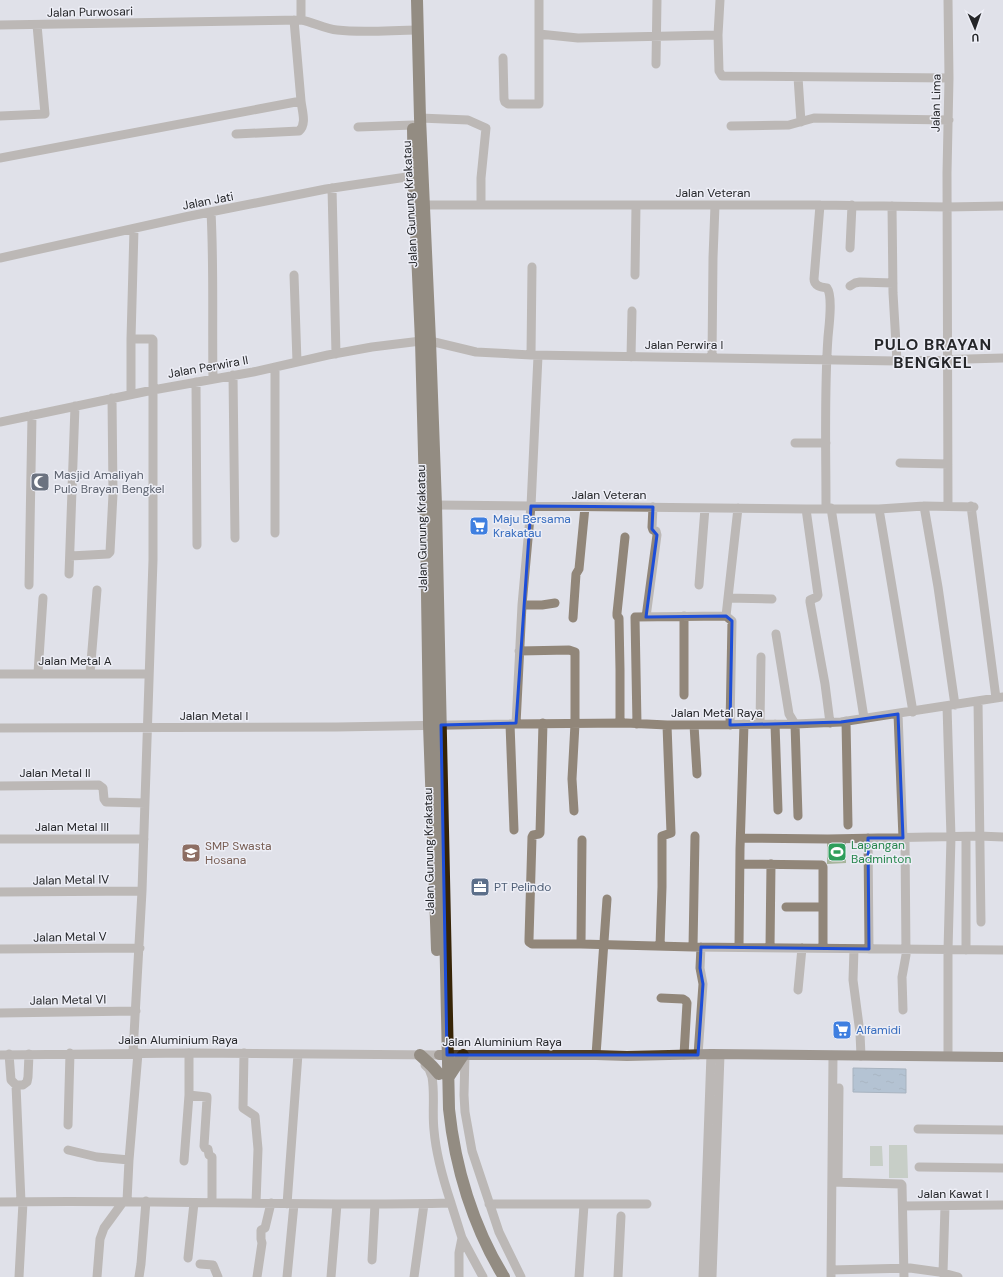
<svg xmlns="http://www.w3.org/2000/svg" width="1003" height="1277" font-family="'DM Sans',sans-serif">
	<defs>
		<pattern id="water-ripples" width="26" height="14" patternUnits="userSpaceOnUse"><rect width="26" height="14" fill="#7f9eb8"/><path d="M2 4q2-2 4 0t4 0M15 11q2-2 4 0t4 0" fill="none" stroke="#688196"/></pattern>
	</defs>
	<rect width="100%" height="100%" fill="#e0e1e9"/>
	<path fill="#a8b59d" d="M 827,840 L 846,840 L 846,863 L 827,864 Z
		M 889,1145 L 907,1145 L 908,1178 L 889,1178 Z
		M 870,1146 L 882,1146 L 883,1166 L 870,1166 Z"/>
	<path fill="url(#water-ripples)" stroke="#647a8d" d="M 853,1068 L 906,1069 L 906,1093 L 853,1092 Z"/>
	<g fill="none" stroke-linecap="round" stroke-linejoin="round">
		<path stroke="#918679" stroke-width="9" d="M 301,0 L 301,20
			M 720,0 L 718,35 L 719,71 L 722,76 L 949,78
			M 948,0 L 949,78 L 947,173 L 948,506
			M 0,25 L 301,20 C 313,22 325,29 337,30 C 364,33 392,30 418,30
			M 539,34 L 578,38 L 718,35
			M 503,58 L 504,99 L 505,102 L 508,104 L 539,104 L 539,0
			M 656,64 L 657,0
			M 798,77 L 801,122
			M 0,116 L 45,114 L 37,25
			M 420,118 L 468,120 L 486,128 L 481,178 L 481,204
			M 731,126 L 789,125 L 814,118 L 949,120
			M 358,127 L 413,125
			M 236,134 L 299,131 C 307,124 302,111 301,101
			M 0,158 L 301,101 L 294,20
			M 332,188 L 336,354
			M 424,205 L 820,205 L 947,207 L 1003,206
			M 820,205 L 814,279 C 814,286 821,287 827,288 C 833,296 829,326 828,337 C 824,393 826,451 826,508
			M 892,206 L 893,293 L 897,361
			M 211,212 C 214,268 212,323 213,379
			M 850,248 L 852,205
			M 0,258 L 185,217 L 326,189 L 420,175
			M 294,275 L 297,362
			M 635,275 L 636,205
			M 850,286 L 855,283 L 860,282 L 893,283
			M 131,339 L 152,339 L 153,340 L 153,560 L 142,891 L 133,1053
			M 531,355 L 532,267
			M 631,357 L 632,311
			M 712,358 L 713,258 L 715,205
			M 233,375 L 235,538
			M 196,382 L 197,545
			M 131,394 L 131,339 L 134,229
			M 0,422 L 153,390 L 253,372 L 328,355 L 372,347 L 421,341 L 430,341 L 476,352 L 531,355 L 897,361 L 1003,358
			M 795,443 L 826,443
			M 900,463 L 948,464
			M 436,505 L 806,509 L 879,509 L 924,506 L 974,507
			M 924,506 L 938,587 L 955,705
			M 971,506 L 996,698
			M 831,508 L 864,718
			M 806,509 L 818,595 L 817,597 L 810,600 L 810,602 L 825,684 L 830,723
			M 879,509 L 913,712
			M 275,533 L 275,367
			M 70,556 L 108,554 L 110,552 L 113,494 L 112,398
			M 69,574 L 75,406
			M 29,585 L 32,415
			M 699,585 L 705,508
			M 728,598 L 772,599
			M 522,605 L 542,605 L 555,603
			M 684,616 L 684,695
			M 726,616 L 732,621 L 730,725
			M 726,616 L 738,508
			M 646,617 L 657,535 L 656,531 L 653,530 L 652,527 L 653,507
			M 573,618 L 576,574 L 579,569 L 585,507
			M 776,634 L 789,714 L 795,724 L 798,816
			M 519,651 L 569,650 L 575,652 L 575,724 L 572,779 L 574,811
			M 38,673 L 43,598
			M 0,674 L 149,674
			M 90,674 L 97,590
			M 978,701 L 981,922
			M 947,706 L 951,837 L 948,950 L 948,1056
			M 898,714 L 903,838
			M 846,721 L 848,825
			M 543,723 L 540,833 L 539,834 L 533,835 L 532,837 L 529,939 L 529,942 L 532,944 L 581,944 L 693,947 L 1003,950
			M 620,723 L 620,670 L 619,618 L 617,616 L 617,613 L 625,537
			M 510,724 L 514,830
			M 516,724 L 522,605 L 531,506 L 538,356
			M 637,724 L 635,617 L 726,616
			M 760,724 L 761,657
			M 775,724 L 778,810
			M 694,725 L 697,774
			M 0,728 L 337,727 L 510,724 L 626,723 L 667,725 L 795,724 L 841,722 L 1003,697
			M 0,786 L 99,785 L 103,788 L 104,799 L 106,802 L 145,803
			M 741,838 L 828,839 L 979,836 L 1003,837
			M 868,838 L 869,949
			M 0,839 L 144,839
			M 740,864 L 822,865 L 823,867 L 823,907 L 786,907
			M 0,892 L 142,891
			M 823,907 L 823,948
			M 581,944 L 582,840
			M 660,946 L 662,887 L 662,836 L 671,833 L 667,725
			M 693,947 L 695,836
			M 739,947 L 740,849 L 744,724
			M 770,947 L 771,864
			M 0,949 L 140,948
			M 854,949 L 853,980 L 860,1033 L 861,1056
			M 966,950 L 966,837
			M 798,990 L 802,948
			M 661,998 L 683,999 L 686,1001 L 687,1003 L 684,1055
			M 903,1010 L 902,977 L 906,955 L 905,838
			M 0,1013 L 136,1011
			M 189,1053 L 189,1095 L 207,1097 L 207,1099 L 204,1146 L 205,1148 L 208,1149 L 209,1155 L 212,1157 L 212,1202
			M 244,1053 L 243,1108 L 255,1116 L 258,1149 L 256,1203
			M 9,1054 L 11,1080 L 16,1085
			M 0,1055 L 189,1053 L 439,1055
			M 465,1055 L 464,1095 L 465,1112 L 472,1151 L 499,1232 L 521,1277
			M 596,1055 L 607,899
			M 698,1055 L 703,984 L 700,968 L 701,947
			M 425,1065 L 429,1069 L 432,1077 C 435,1094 432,1112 434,1130 C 436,1155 443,1179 451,1203
			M 68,1125 L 70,1053
			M 918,1129 L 1003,1130
			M 68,1150 L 97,1157 L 129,1160
			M 184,1161 L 189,1095
			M 919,1167 L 1003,1168
			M 838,1180 L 839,1088
			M 832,1182 L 901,1184 L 902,1185 L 904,1277
			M 127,1201 L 129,1160 L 138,1053
			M 0,1202 C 150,1199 300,1207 451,1203 L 462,1238 L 483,1277
			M 21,1202 L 16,1085 L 23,1085 L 27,1082 L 28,1077 L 29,1054
			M 287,1204 L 298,1054
			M 489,1204 L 647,1204
			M 903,1206 L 1003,1205
			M 188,1258 L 194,1203
			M 372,1260 L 375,1204
			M 200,1264 L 213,1265 L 218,1277
			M 831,1270 L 910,1268 L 939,1272 L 958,1277
			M 943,1273 L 945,1206
			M 19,1277 L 23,1202
			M 97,1277 L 100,1239 L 104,1228 L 123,1202
			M 139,1277 L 141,1264 L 146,1201
			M 257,1277 L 262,1243 L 261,1239 L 261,1230 L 265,1228 L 271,1203
			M 287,1277 L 294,1204
			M 331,1277 L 337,1204
			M 414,1277 L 424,1204
			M 459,1277 L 459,1253 L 462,1238
			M 579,1277 L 584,1205
			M 618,1277 L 621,1216
			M 703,1277 L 711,1054
			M 712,1277 L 720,1055
			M 831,1277 L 833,1056"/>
		<path stroke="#4f3d25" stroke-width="10" d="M 439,1055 L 596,1055 L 627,1056 L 711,1054 L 1003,1057"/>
		<path stroke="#372406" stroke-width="12" d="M 417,0 L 420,118 L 430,341 L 436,505 L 449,1109 C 455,1167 473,1227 504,1277
			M 413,129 L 414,187 L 421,341 L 426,529 L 429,725 L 437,950
			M 420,1055 L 432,1066 L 439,1074
			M 448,1078 L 463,1055"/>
	</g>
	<path d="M0 0H1003V1277H0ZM 531,506 L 653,507 L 652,529 L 657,535 L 646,617 L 726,616 L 732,621 L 730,725 L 841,722 L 898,714 L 903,838 L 868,838 L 869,949 L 701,947 L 700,968 L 703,984 L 698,1055 L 447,1055 L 441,725 L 516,723 Z" fill="#e0e1e9" fill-opacity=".55" fill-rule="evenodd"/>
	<path fill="none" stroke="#1d4ed8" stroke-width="3" stroke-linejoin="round" d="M 531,506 L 653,507 L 652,529 L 657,535 L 646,617 L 726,616 L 732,621 L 730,725 L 841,722 L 898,714 L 903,838 L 868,838 L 869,949 L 701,947 L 700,968 L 703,984 L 698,1055 L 447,1055 L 441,725 L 516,723 Z"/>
	<defs>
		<g id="mosque-square" transform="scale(1)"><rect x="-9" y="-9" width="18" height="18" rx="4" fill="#6b7280" stroke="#edeef6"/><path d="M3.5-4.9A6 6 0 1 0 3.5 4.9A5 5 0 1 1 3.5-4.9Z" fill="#fff"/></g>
		<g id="supermarket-square" transform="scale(1)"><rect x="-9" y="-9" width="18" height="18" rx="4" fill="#3f7fe0" stroke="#edeef6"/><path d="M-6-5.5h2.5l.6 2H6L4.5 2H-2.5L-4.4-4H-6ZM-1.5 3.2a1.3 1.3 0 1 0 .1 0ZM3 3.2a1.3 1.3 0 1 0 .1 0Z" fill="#fff"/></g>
		<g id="stadium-square" transform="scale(1)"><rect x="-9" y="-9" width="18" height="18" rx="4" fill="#2e9e5b" stroke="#edeef6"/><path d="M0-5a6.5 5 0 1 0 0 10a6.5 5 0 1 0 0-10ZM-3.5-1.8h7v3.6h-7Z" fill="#fff"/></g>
		<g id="school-square" transform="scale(1)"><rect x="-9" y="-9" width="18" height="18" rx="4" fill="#8d6e63" stroke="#edeef6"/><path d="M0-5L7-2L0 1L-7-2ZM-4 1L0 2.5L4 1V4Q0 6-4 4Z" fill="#fff"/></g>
		<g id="office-square" transform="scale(1)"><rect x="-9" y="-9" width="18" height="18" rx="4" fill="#5c6f8a" stroke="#edeef6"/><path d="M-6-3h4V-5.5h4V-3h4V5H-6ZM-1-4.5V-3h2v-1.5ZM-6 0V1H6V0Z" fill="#fff"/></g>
	</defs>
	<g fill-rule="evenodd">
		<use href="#mosque-square" x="40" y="482"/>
		<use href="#supermarket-square" x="479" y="526"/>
		<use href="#stadium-square" x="837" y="852"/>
		<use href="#school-square" x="191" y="853"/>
		<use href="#office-square" x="480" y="887"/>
		<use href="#supermarket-square" x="842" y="1030"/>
	</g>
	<g text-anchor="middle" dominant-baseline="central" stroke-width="3" stroke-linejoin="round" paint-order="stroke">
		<g font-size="12" fill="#252629" stroke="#edeef6">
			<text transform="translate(90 12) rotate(-1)">Jalan Purwosari</text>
			<text transform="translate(936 103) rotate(-89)">Jalan Lima</text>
			<text x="713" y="193">Jalan Veteran</text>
			<text transform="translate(208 201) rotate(-11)">Jalan Jati</text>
			<text transform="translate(410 204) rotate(-93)">Jalan Gunung Krakatau</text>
			<text x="684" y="345">Jalan Perwira I</text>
			<text transform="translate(208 367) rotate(-10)">Jalan Perwira II</text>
			<text x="609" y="495">Jalan Veteran</text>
			<text transform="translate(422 528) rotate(-91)">Jalan Gunung Krakatau</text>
			<text x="75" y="661">Jalan Metal A</text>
			<text x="717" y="713">Jalan Metal Raya</text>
			<text x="214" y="716">Jalan Metal I</text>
			<text x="55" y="773">Jalan Metal II</text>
			<text x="72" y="827">Jalan Metal III</text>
			<text transform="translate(429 851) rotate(-91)">Jalan Gunung Krakatau</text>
			<text transform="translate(71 880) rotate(-1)">Jalan Metal IV</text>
			<text transform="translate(70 937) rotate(-1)">Jalan Metal V</text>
			<text transform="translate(68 1000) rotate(-1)">Jalan Metal VI</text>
			<text x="178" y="1040">Jalan Aluminium Raya</text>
			<text x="502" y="1042">Jalan Aluminium Raya</text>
			<text x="953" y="1194">Jalan Kawat I</text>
		</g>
		<g font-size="12" fill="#5b616d" stroke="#edeef6" text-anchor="start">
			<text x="54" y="475">Masjid Amaliyah<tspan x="54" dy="14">Pulo Brayan Bengkel</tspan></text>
		</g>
		<g font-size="12" fill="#366cbe" stroke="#edeef6" text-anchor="start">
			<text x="493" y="519">Maju Bersama<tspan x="493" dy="14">Krakatau</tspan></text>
			<text x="856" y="1030">Alfamidi</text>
		</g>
		<g font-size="12" fill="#27864d" stroke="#edeef6" text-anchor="start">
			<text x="851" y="845">Lapangan<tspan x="851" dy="14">Badminton</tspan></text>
		</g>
		<g font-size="12" fill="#785e54" stroke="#edeef6" text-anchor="start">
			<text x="205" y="846">SMP Swasta<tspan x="205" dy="14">Hosana</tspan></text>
		</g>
		<g font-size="12" fill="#4e5e75" stroke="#edeef6" text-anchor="start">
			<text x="494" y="887">PT Pelindo</text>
		</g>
		<g font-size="16" font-weight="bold" letter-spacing="1" fill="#252629" stroke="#edeef6">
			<text x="933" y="344">PULO BRAYAN<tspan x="933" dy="18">BENGKEL</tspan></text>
		</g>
	</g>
	<g transform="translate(975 28) rotate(178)" stroke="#edeef6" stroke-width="3" paint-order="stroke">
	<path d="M0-3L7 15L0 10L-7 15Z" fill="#252629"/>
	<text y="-6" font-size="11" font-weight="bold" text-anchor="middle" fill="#252629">U</text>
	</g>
</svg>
